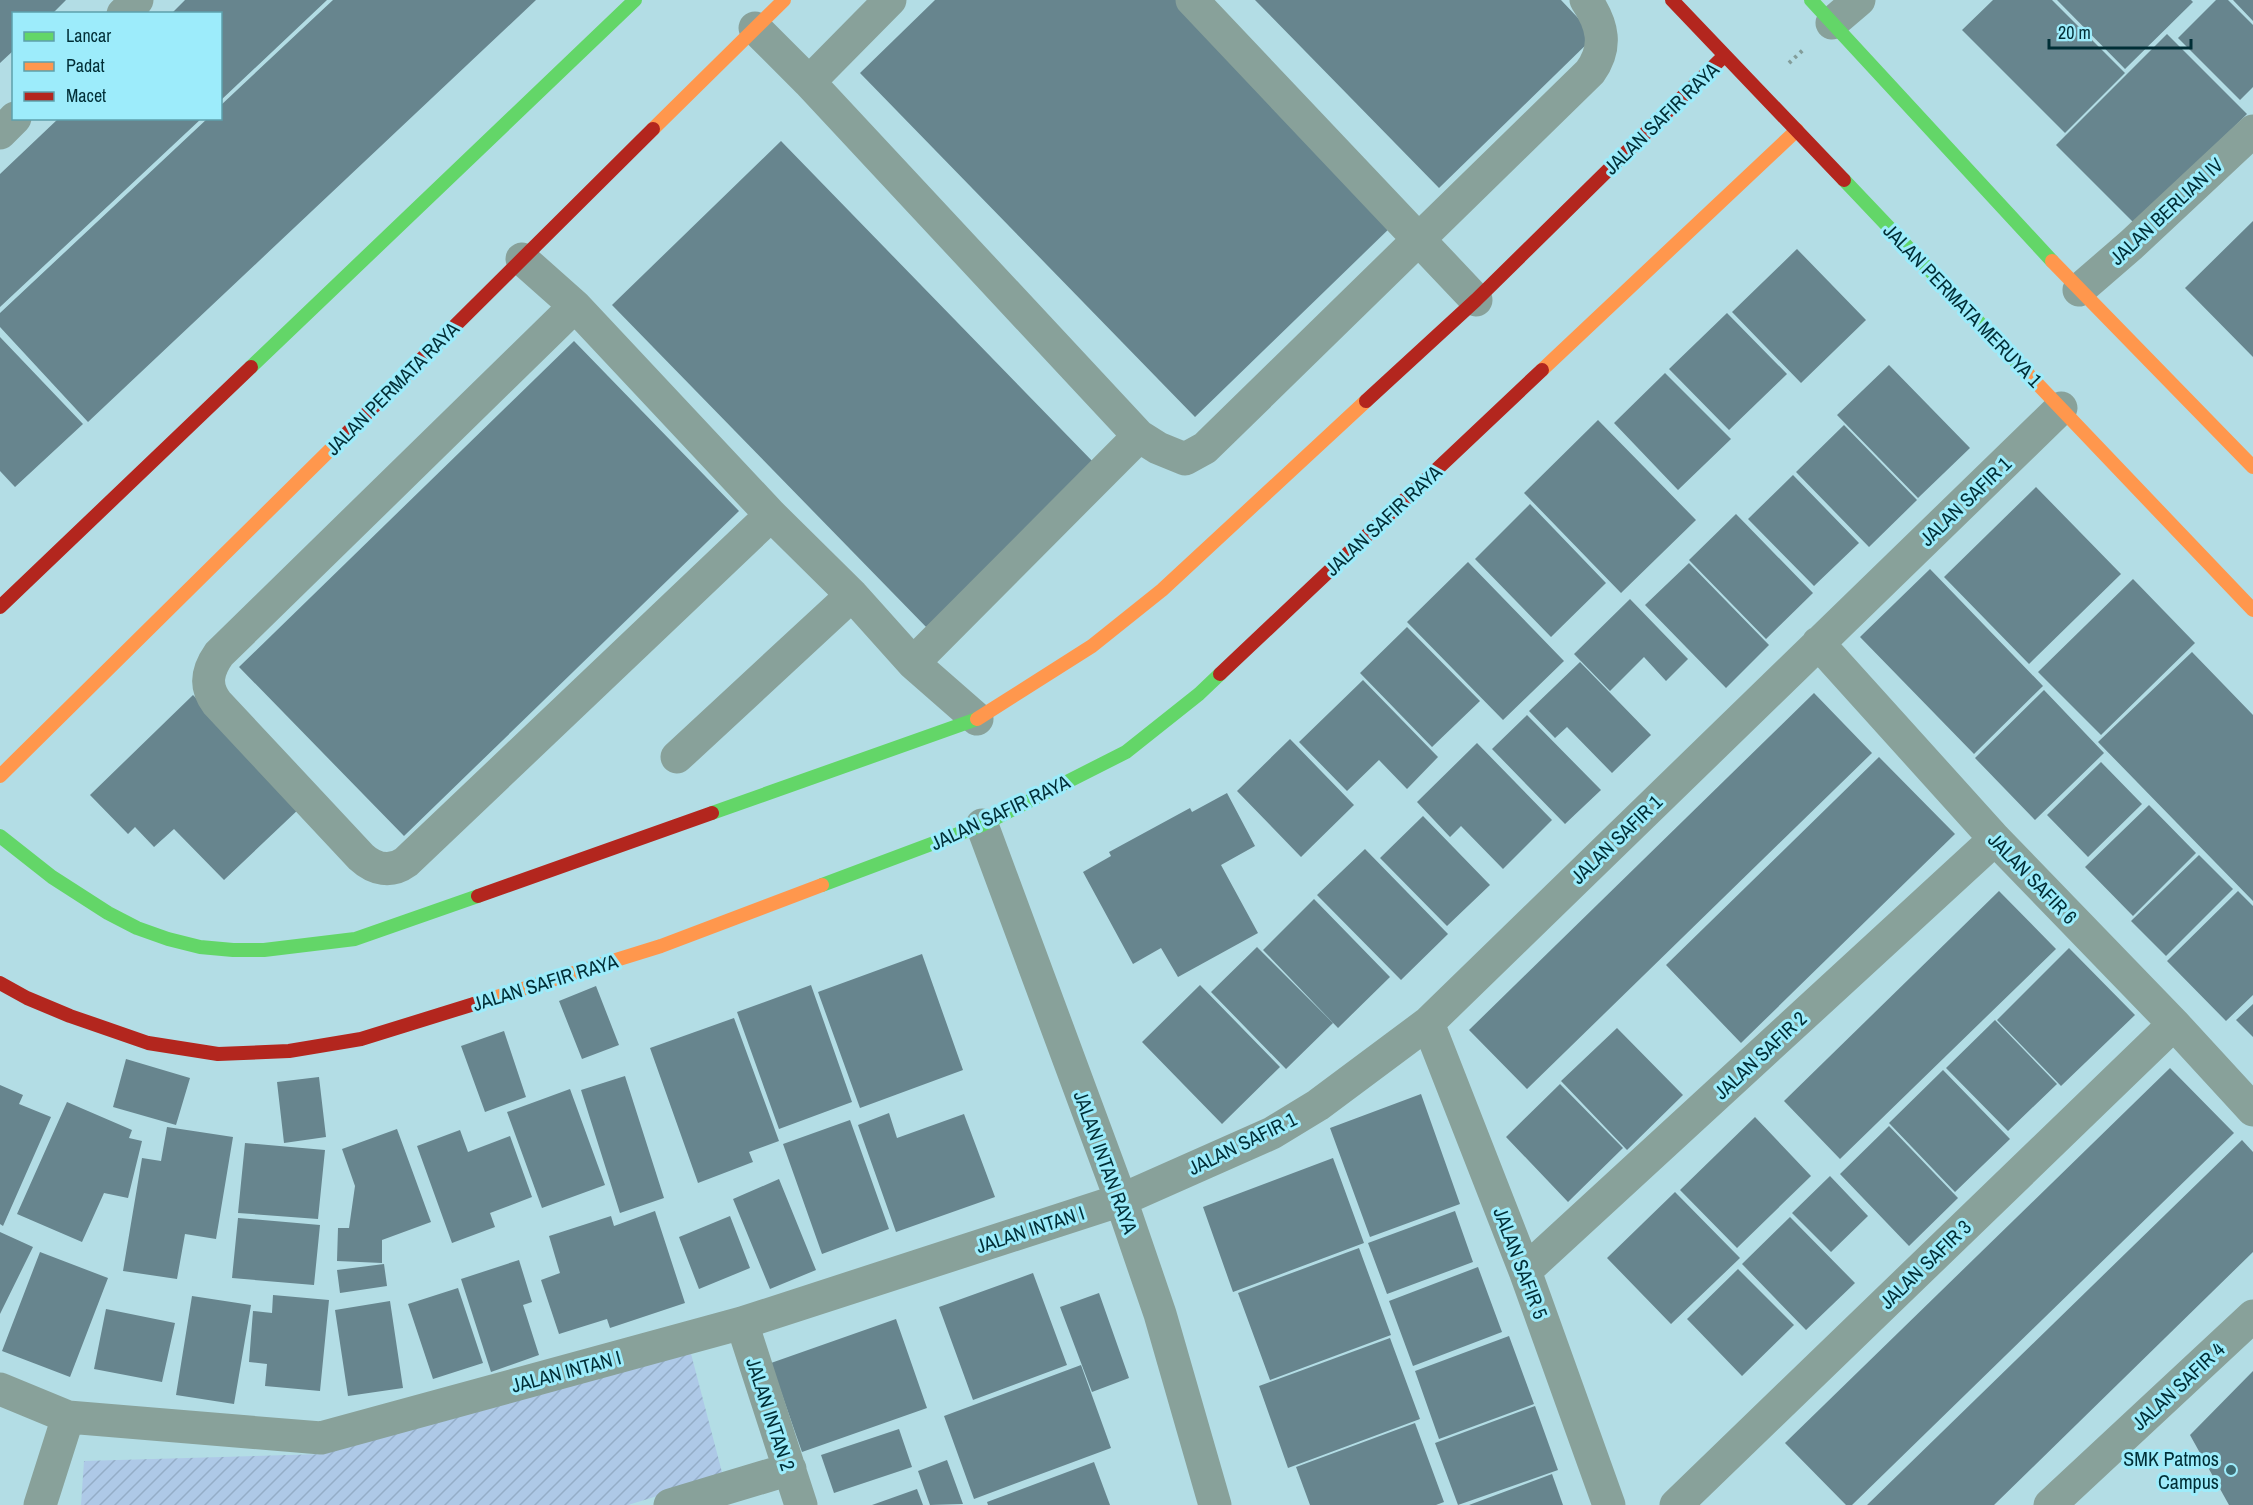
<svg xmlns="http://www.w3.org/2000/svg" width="2253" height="1505" font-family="'Archivo Narrow',sans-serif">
	<defs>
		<pattern id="garden-furrows" width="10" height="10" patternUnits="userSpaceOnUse" patternTransform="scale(1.5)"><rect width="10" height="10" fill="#aec9e7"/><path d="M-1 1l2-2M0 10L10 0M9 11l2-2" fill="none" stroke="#94adc7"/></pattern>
	</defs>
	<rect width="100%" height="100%" fill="#b3dde5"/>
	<path fill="url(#garden-furrows)" d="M 689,1346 L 723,1476 L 628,1505 L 81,1505 L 84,1461 L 324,1454 Z"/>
	<path fill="#67858e" d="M 0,0 L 66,0 L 52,14 L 14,14 L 14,50 L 0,63 Z
		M 185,0 L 327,0 L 220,101 L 220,14 L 171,14 Z
		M 333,0 L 536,0 L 88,422 L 0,327 L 0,313 L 208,118 L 220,118 L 220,106 Z
		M 935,0 L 1177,0 L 1394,224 L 1195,417 L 860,73 Z
		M 1255,0 L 1561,0 L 1595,36 L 1439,188 Z
		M 1993,0 L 2052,0 L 2125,73 L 2065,133 L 1962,30 Z
		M 2057,0 L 2191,0 L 2193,2 L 2125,69 Z
		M 2216,0 L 2228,0 L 2253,25 L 2253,87 L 2240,100 L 2178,38 Z
		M 2233,0 L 2253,0 L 2253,21 Z
		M 2167,34 L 2247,114 L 2135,224 L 2056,145 Z
		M 59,118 L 202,118 L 0,307 L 0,174 Z
		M 781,141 L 1097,466 L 929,630 L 612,305 Z
		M 2253,221 L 2253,357 L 2185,288 Z
		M 1797,249 L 1866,320 L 1801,383 L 1732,312 Z
		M 1727,313 L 1787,374 L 1729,430 L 1669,369 Z
		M 0,337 L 83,424 L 15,487 L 0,471 Z
		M 574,341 L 739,511 L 404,836 L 239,667 Z
		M 1889,365 L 1970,448 L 1918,498 L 1837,415 Z
		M 1665,373 L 1731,439 L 1678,490 L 1614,423 Z
		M 1598,420 L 1696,520 L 1621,593 L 1524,493 Z
		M 1844,425 L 1917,500 L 1869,547 L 1796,472 Z
		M 1793,475 L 1859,543 L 1814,586 L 1748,519 Z
		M 2036,487 L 2121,574 L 2029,664 L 1944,577 Z
		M 1530,504 L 1606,583 L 1551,637 L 1475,559 Z
		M 1736,514 L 1813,593 L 1766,639 L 1689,560 Z
		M 1468,562 L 1564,661 L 1503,720 L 1407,622 Z
		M 1689,563 L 1769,645 L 1726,688 L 1645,605 Z
		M 1930,569 L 2043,686 L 1974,754 L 1860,637 Z
		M 2133,579 L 2195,643 L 2101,735 L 2038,672 Z
		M 1630,599 L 1688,659 L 1666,681 L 1644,657 L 1610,691 L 1574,654 Z
		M 1407,627 L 1480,701 L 1432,747 L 1360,673 Z
		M 2192,652 L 2253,715 L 2253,901 L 2098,742 Z
		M 1580,662 L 1651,735 L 1612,773 L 1567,727 L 1555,738 L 1529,711 Z
		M 1363,680 L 1438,757 L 1407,789 L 1379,760 L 1347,791 L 1299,742 Z
		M 2044,690 L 2104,753 L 2035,820 L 1975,758 Z
		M 1814,693 L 1872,753 L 1527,1089 L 1469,1030 Z
		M 193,695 L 301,807 L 224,880 L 174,829 L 154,847 L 135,827 L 128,834 L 90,795 Z
		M 1527,715 L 1601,790 L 1565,824 L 1492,749 Z
		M 1290,739 L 1354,805 L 1301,857 L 1237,791 Z
		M 1477,743 L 1552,820 L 1503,869 L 1461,826 L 1450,837 L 1417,802 Z
		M 1879,757 L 1955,834 L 1741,1043 L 1666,965 Z
		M 2101,762 L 2142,804 L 2088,857 L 2047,815 Z
		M 1227,793 L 1255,846 L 1221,865 L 1258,933 L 1178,977 L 1161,948 L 1133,964 L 1083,872 L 1111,856 L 1109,852 L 1190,808 L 1192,812 Z
		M 2149,805 L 2196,853 L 2133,916 L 2085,867 Z
		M 1423,816 L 1490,885 L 1447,926 L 1380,858 Z
		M 1365,849 L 1448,934 L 1401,980 L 1317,895 Z
		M 2199,855 L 2233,889 L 2166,956 L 2131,921 Z
		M 1999,891 L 2056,949 L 1840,1159 L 1784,1101 Z
		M 2238,891 L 2253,906 L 2253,995 L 2226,1021 L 2167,961 Z
		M 1314,899 L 1390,977 L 1338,1028 L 1263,950 Z
		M 1257,947 L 1333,1023 L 1286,1069 L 1211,992 Z
		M 2069,948 L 2135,1015 L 2061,1086 L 1997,1020 Z
		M 922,954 L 963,1070 L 860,1108 L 818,992 Z
		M 811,985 L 852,1102 L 779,1129 L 737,1012 Z
		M 1200,985 L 1280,1067 L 1222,1124 L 1142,1042 Z
		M 596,986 L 619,1045 L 582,1059 L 559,1001 Z
		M 2253,1004 L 2253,1037 L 2236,1020 Z
		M 734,1018 L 779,1141 L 749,1152 L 753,1162 L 698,1183 L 650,1048 Z
		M 1995,1020 L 2057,1084 L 2008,1131 L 1946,1068 Z
		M 1617,1028 L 1683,1095 L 1627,1150 L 1561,1081 Z
		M 504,1031 L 526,1097 L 485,1112 L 461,1046 Z
		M 126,1059 L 190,1078 L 176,1125 L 113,1107 Z
		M 2170,1068 L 2234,1133 L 1852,1505 L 1846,1505 L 1785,1443 Z
		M 1943,1070 L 2010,1139 L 1955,1192 L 1889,1123 Z
		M 625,1076 L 664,1198 L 620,1213 L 581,1090 Z
		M 319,1077 L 326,1137 L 284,1143 L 277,1082 Z
		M 1560,1084 L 1623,1148 L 1568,1202 L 1506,1137 Z
		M 0,1085 L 23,1095 L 19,1104 L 51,1117 L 3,1226 L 0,1224 Z
		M 570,1089 L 605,1185 L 542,1208 L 507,1112 Z
		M 1421,1094 L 1460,1204 L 1370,1237 L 1330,1128 Z
		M 67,1102 L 132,1130 L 129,1138 L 142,1141 L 128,1198 L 104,1193 L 82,1242 L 17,1214 Z
		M 889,1113 L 897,1138 L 964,1114 L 995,1197 L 896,1232 L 858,1125 Z
		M 1755,1117 L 1811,1176 L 1737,1248 L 1680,1190 Z
		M 850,1120 L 889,1229 L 822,1254 L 783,1144 Z
		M 1889,1126 L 1958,1198 L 1909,1246 L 1840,1174 Z
		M 167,1127 L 233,1137 L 216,1239 L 185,1234 L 177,1279 L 123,1271 L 142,1158 L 161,1161 Z
		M 397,1129 L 431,1222 L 382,1240 L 382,1263 L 337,1261 L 338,1228 L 349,1228 L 355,1186 L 342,1149 Z
		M 460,1130 L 468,1152 L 510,1136 L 532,1197 L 490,1213 L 495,1227 L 452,1243 L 417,1146 Z
		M 2242,1140 L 2253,1152 L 2253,1252 L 1994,1505 L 1867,1505 Z
		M 245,1143 L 325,1150 L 318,1219 L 238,1213 Z
		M 1333,1158 L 1364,1243 L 1233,1292 L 1203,1207 Z
		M 1830,1176 L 1868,1216 L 1831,1252 L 1792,1213 Z
		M 779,1179 L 816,1270 L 770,1289 L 733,1199 Z
		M 1675,1192 L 1740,1258 L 1671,1324 L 1607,1258 Z
		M 655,1211 L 685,1303 L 610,1328 L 607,1319 L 559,1334 L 541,1280 L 560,1273 L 549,1236 L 611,1216 L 614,1226 Z
		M 1455,1211 L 1473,1262 L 1387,1294 L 1368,1243 Z
		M 730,1216 L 750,1268 L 699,1289 L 679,1237 Z
		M 1790,1217 L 1855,1283 L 1806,1330 L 1742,1264 Z
		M 238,1218 L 320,1225 L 314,1285 L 232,1278 Z
		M 0,1232 L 33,1247 L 0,1314 Z
		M 1359,1248 L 1391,1335 L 1270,1380 L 1238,1293 Z
		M 40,1252 L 108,1278 L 70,1377 L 2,1351 Z
		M 519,1260 L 532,1302 L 523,1305 L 539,1355 L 491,1372 L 461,1279 Z
		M 384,1264 L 387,1286 L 340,1293 L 337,1270 Z
		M 1478,1267 L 1502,1332 L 1413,1366 L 1389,1301 Z
		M 1738,1269 L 1794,1325 L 1742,1376 L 1687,1319 Z
		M 1033,1273 L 1067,1365 L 973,1400 L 939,1307 Z
		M 458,1288 L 483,1363 L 433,1379 L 408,1304 Z
		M 1099,1293 L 1129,1378 L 1092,1392 L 1060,1307 Z
		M 273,1295 L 329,1300 L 320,1391 L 265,1386 L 267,1364 L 249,1362 L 253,1311 L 272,1313 Z
		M 192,1296 L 251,1305 L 234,1404 L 176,1395 Z
		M 390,1301 L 403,1388 L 348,1396 L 335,1310 Z
		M 106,1309 L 175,1323 L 162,1382 L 94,1369 Z
		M 896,1319 L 927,1408 L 802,1452 L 771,1363 Z
		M 1509,1336 L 1534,1404 L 1439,1439 L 1415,1371 Z
		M 1390,1338 L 1420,1419 L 1288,1468 L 1259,1386 Z
		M 1081,1365 L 1111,1448 L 974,1499 L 944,1416 Z
		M 2253,1371 L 2253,1505 L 2229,1505 L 2190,1435 Z
		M 1535,1406 L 1558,1470 L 1458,1505 L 1435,1443 Z
		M 1415,1423 L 1444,1502 L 1436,1505 L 1310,1505 L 1296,1467 Z
		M 899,1429 L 912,1467 L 834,1493 L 821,1455 Z
		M 947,1460 L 963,1504 L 930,1505 L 918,1471 Z
		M 1094,1462 L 1110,1505 L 988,1505 L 987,1502 Z
		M 1552,1474 L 1563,1505 L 1469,1505 Z
		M 917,1489 L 923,1505 L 872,1505 Z"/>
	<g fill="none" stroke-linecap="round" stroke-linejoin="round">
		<path stroke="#839d9a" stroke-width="4" stroke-dasharray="3 4.5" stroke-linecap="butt" d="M 1789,63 L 1803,50"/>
		<path stroke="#88a19a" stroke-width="33" d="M 1192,0 L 1476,300
			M 123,14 L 137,0
			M 1832,23 L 1859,0
			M 755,28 L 809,82 L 1139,436 L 1158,448 L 1185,459 L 1205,448 L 1590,72 C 1608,47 1603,25 1586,0
			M 809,82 L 890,0
			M 0,133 L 15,118
			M 522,259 L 575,306 L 771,515 L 852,595 L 913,663 L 977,719
			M 2079,290 L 2131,245 L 2253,131
			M 575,306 L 219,654 C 207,671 204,686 217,703 L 361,857 C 375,870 391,873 406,862 L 771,515
			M 1818,643 L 1995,839 L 2174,1024 L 2253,1110
			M 913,663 L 1139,436
			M 677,757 L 852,595
			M 982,825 L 1121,1200 L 1160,1314 L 1215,1505
			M 1428,1023 L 1525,1271 L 1609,1505
			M 1525,1271 L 1995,839
			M 742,1323 L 801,1505
			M 0,1389 L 68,1417 L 321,1438 L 742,1323 L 1121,1200 L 1272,1133 L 1318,1105 L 1428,1023 L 2061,408
			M 40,1505 L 68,1417
			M 670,1505 L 790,1469
			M 1676,1505 L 2174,1024
			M 2050,1505 L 2253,1316"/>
		<path stroke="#63d668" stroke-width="14" d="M 1811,0 L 2052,261
			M 1844,180 L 2028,374
			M 251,367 L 635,0
			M 712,813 L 977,719
			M 0,836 L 52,877 L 108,913 L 137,928 L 168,939 L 200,947 L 233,950 L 264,950 L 355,939 L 478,896
			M 822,885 L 982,825 L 1126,752 L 1199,694 L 1220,674"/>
		<path stroke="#ff974d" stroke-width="14" d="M 653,129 L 784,0
			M 2052,261 L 2253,467
			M 1542,370 L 1797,130
			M 2028,374 L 2253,610
			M 977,719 L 1092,646 L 1162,590 L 1366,401
			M 0,776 L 338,442
			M 474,1004 L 661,946 L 822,885"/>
		<path stroke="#b3261e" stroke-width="14" d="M 1672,0 L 1844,180
			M 1366,401 L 1476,300 L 1724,56
			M 338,442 L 653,129
			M 0,607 L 251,367
			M 1220,674 L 1542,370
			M 478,896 L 712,813
			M 0,983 L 27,998 L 70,1016 L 148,1043 L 218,1054 L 289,1051 L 361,1039 L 474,1004"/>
	</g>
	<circle fill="#3f6b73" stroke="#9decfb" stroke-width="2" cx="2231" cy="1470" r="6"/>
	<g text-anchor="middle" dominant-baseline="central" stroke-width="6" stroke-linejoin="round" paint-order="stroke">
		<g font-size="20" fill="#002e36" stroke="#9decfb">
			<text transform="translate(1661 118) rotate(-44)">JALAN SAFIR RAYA</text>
			<text transform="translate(2166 211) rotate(-43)">JALAN BERLIAN IV</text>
			<text transform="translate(1963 305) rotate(46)">JALAN PERMATA MERUYA 1</text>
			<text transform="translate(392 388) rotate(-45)">JALAN PERMATA RAYA</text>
			<text transform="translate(1965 501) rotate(-44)">JALAN SAFIR 1</text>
			<text transform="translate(1383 520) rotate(-43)">JALAN SAFIR RAYA</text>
			<text transform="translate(1000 812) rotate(-25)">JALAN SAFIR RAYA</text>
			<text transform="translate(1616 839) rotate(-44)">JALAN SAFIR 1</text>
			<text transform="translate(2033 878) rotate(46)">JALAN SAFIR 6</text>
			<text transform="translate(545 982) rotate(-17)">JALAN SAFIR RAYA</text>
			<text transform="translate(1760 1055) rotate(-43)">JALAN SAFIR 2</text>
			<text transform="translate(1242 1143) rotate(-26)">JALAN SAFIR 1</text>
			<text transform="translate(1106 1162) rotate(70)">JALAN INTAN RAYA</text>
			<text transform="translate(1030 1229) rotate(-18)">JALAN INTAN I</text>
			<text transform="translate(1521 1263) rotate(69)">JALAN SAFIR 5</text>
			<text transform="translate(1925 1264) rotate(-44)">JALAN SAFIR 3</text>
			<text transform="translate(566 1371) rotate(-15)">JALAN INTAN I</text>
			<text transform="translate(2178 1386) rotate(-43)">JALAN SAFIR 4</text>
			<text transform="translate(771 1414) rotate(72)">JALAN INTAN 2</text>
		</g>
		<g font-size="20" fill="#002e36" stroke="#9decfb" text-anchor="end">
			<text x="2219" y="1458">SMK Patmos<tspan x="2219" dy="23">Campus</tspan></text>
		</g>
	</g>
	<rect x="12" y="12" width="210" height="108" fill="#9decfb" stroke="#5ea0ac" stroke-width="1.5"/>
	<rect x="24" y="32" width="30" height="9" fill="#63d668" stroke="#5ea0ac" stroke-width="1.5"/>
	<text x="66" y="42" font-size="18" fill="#002e36">Lancar</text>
	<rect x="24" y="62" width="30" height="9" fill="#ff974d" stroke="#5ea0ac" stroke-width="1.5"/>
	<text x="66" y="72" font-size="18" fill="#002e36">Padat</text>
	<rect x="24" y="92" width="30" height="9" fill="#b3261e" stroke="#5ea0ac" stroke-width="1.5"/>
	<text x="66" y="102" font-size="18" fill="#002e36">Macet</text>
	<path d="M2049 39v9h142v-9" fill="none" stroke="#002e36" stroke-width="3"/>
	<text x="2058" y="39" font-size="18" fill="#002e36" stroke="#9decfb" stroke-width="4.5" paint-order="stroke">20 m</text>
</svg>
